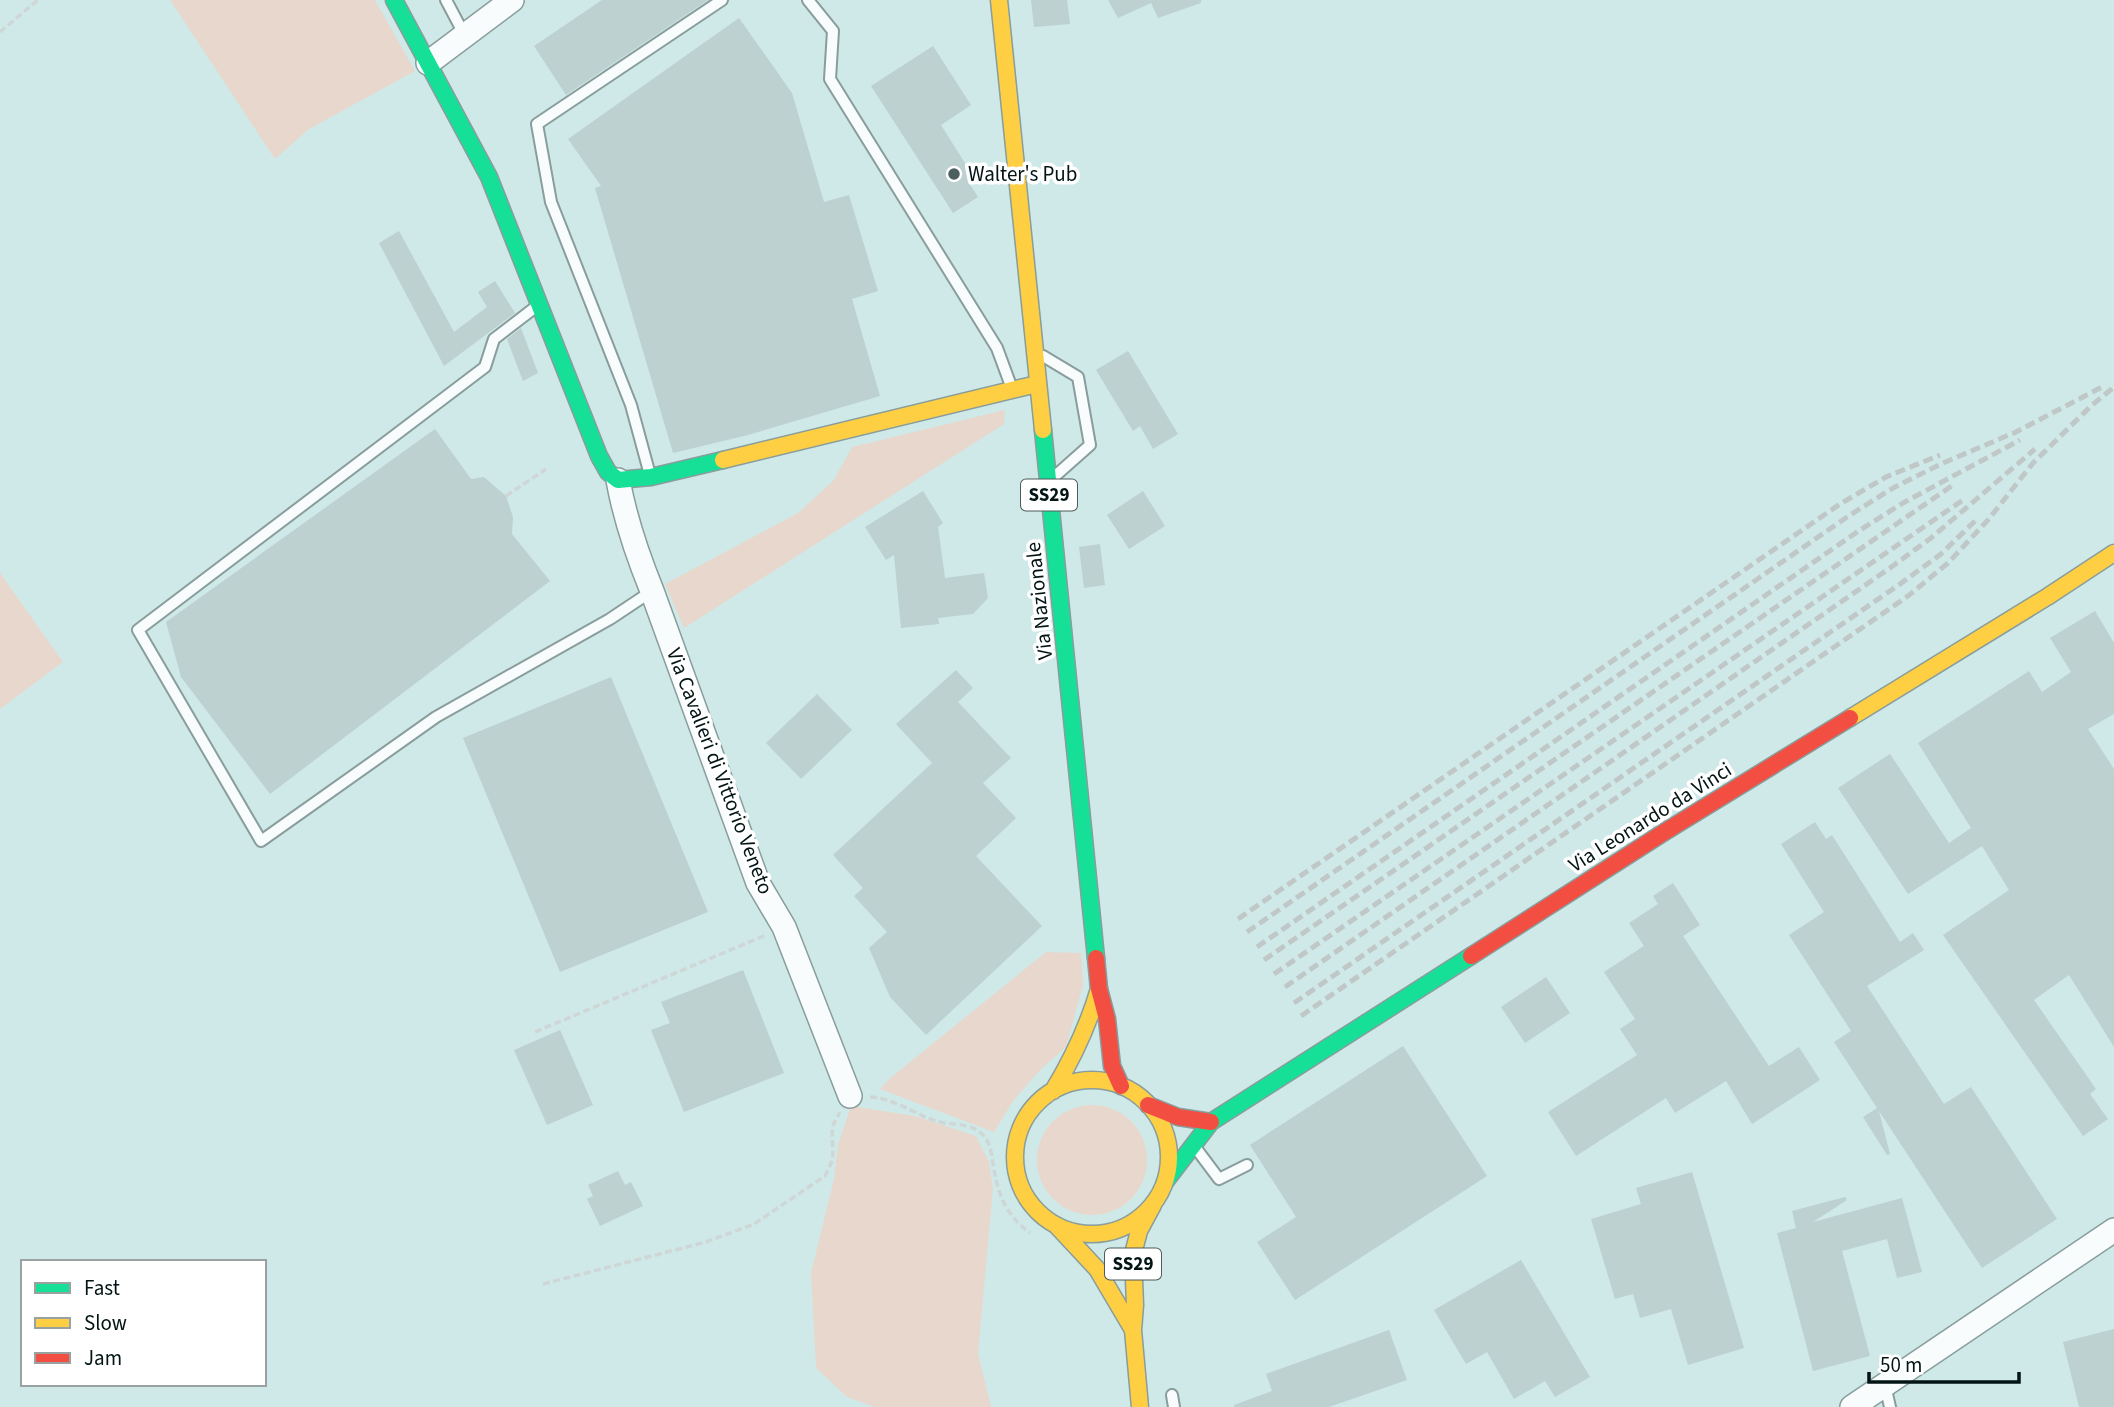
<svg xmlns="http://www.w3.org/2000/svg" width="2114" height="1407" font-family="'Source Sans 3',sans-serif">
	<rect width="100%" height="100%" fill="#cfe9e8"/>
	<path fill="#e8d7cc" d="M 170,0 L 375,0 L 415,71 L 309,129 L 275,159 Z
		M 1005,410 L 1004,424 L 684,628 L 665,584 L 798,513 L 834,480 L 852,447 Z
		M 0,573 L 63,662 L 0,709 Z
		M 1046,952 L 1081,953 L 1083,985 L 1066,1047 L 1040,1070 L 1013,1101 L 994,1132 L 880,1089 L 889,1079 Z
		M1037 1160a55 55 0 1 1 110 0a55 55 0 1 1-110 0Z
		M 851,1106 L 915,1116 L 976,1136 L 989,1162 L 993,1189 L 978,1353 L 991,1407 L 875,1407 L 847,1397 L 816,1368 L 811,1273 L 834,1179 L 838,1145 Z"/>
	<path fill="#bcd1d0" d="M 602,0 L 708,0 L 566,95 L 534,46 Z
		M 1031,0 L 1067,0 L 1070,24 L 1034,27 Z
		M 1108,0 L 1201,0 L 1201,3 L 1158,18 L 1151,3 L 1118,18 Z
		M 739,18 L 792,93 L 824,202 L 849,195 L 878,291 L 852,299 L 880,396 L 748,435 L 673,453 L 595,188 L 601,186 L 568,139 Z
		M 933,46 L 971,105 L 941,125 L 975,179 L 969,183 L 978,197 L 953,213 L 871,86 Z
		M 399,231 L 454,332 L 487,307 L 478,292 L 495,281 L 515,313 L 444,366 L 379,243 Z
		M 521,328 L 538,373 L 523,381 L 507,339 Z
		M 1128,351 L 1178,434 L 1153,449 L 1140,426 L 1133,431 L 1096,370 Z
		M 435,429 L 471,479 L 484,477 L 506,496 L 513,517 L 512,534 L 550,581 L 270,794 L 181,677 L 166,622 Z
		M 923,491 L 943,523 L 938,527 L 945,578 L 984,573 L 988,598 L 973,614 L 938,618 L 939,624 L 901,628 L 894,555 L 886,560 L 865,527 Z
		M 1143,491 L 1165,526 L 1129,549 L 1107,515 Z
		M 1100,544 L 1105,585 L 1084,588 L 1079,547 Z
		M 2095,611 L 2114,643 L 2114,714 L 2088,729 L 2114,769 L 2114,1047 L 2069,975 L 2034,1000 L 2096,1089 L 2090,1094 L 2108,1119 L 2083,1136 L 1943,935 L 2009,890 L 1982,846 L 1908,894 L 1838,788 L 1890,754 L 1949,843 L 1971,828 L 1918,743 L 2029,671 L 2042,692 L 2071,672 L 2050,638 Z
		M 956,670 L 973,688 L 958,702 L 1011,758 L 983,783 L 1016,818 L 976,856 L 1042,926 L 926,1035 L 890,997 L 869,948 L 887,932 L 854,896 L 863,888 L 833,855 L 932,763 L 896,724 Z
		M 611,677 L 708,912 L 560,972 L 463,738 Z
		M 817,694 L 852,730 L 801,779 L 766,743 Z
		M 1815,822 L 1826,839 L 1832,835 L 1900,942 L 1913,933 L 1924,950 L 1867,986 L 1944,1104 L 1971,1087 L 2057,1219 L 1982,1268 L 1879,1111 L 1890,1154 L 1887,1155 L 1863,1117 L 1877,1108 L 1834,1042 L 1851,1031 L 1789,935 L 1824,912 L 1781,844 Z
		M 1673,883 L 1700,925 L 1683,936 L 1769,1066 L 1799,1047 L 1820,1080 L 1752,1124 L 1726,1081 L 1675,1113 L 1666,1098 L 1576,1156 L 1548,1112 L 1637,1055 L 1620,1029 L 1635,1019 L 1604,972 L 1644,946 L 1629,923 L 1658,904 L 1653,896 Z
		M 743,970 L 784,1073 L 684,1112 L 651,1030 L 670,1023 L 661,1002 Z
		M 1546,977 L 1570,1013 L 1525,1043 L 1501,1007 Z
		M 560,1030 L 593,1105 L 547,1125 L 514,1050 Z
		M 1403,1046 L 1487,1176 L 1295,1300 L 1257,1242 L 1296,1217 L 1250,1145 Z
		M 618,1171 L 625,1185 L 631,1182 L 643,1206 L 600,1226 L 587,1199 L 593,1196 L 588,1185 Z
		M 1692,1172 L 1744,1348 L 1688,1365 L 1671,1309 L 1640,1318 L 1633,1294 L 1615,1299 L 1591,1219 L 1641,1204 L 1636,1188 Z
		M 1845,1197 L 1847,1200 L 1813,1222 L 1902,1198 L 1922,1272 L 1897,1278 L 1887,1239 L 1842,1251 L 1870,1356 L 1813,1371 L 1777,1233 L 1796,1228 L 1792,1211 Z
		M 1521,1260 L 1590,1377 L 1555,1397 L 1545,1381 L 1514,1399 L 1487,1352 L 1466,1364 L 1434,1310 Z
		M 2114,1329 L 2114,1407 L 2079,1407 L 2063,1342 Z
		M 1389,1330 L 1407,1380 L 1329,1407 L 1234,1407 L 1234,1405 L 1272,1391 L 1266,1374 Z"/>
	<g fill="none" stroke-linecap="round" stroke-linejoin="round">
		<g stroke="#889d9c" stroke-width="14">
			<path id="lane" d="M 446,0 L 465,36
				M 808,0 L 833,31 L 830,79 L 997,348 L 1011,386
				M 537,306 L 494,339 L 485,367 L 138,630 L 261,841 L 436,717 L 610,619 L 652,591
				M 1043,356 L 1078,377 L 1090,445 L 1055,476
				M 650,475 L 631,405 L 551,202 L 537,124 L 722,0
				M 1195,1147 L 1219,1179 L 1247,1165
				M 1885,1385 L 1890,1407
				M 1172,1395 L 1174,1407"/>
		</g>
		<g stroke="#889d9c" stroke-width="26">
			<path id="street" d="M 428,63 L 512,0
				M 618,480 C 625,519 637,554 652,591 L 758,883 L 784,927 L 850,1096
				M 1852,1407 L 2114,1230"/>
		</g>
		<g stroke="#889d9c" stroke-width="19">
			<path id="fast" d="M 394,0 L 489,177 L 599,456 L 608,472 L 618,480 L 651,477 L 723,460
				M 1043,430 L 1096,958
				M 1165,1182 L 1211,1122 L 1471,956"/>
		</g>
		<g stroke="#889d9c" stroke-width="19">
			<path id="slow" d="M 999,0 L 1043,430
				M 723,460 L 1037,384
				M 1850,718 L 2047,597 L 2114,553
				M1015 1157a77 77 0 1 1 154 0a77 77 0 1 1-154 0Z
				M 1053,1091 C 1073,1058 1088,1026 1099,989
				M 1056,1225 L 1097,1269 L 1133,1330
				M 1140,1407 L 1133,1330 L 1135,1305 L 1133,1254 L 1139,1231 L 1153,1205"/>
		</g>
		<g stroke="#889d9c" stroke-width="19">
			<path id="jam" d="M 1471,956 L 1666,831 L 1850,718
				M 1096,958 L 1099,989 L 1107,1019 L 1112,1066 L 1121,1086
				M 1148,1105 L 1178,1117 L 1211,1122"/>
		</g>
		<path stroke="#cfd6d6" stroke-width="3.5" stroke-dasharray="7 3.5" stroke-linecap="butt" d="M 0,32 L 38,0
			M 506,496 L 546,469
			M 535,1032 L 766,935
			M 870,1097 C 894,1098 914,1114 936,1121 C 951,1126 970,1122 982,1134 C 991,1142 991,1154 993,1164 C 998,1195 1005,1214 1030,1233
			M 543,1284 L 706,1242 L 754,1224 L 825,1176 L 833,1159 L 832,1127 L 840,1112"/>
		<use href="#lane" stroke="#f8fcfc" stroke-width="10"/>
		<use href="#street" stroke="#f8fcfc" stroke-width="23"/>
		<use href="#fast" stroke="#16e098" stroke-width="16"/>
		<use href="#slow" stroke="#ffcf43" stroke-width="16"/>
		<use href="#jam" stroke="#f24e42" stroke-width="16"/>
		<path stroke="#c0c7c7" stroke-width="5" stroke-dasharray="10 5" stroke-linecap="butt" d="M 1238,919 L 1840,504 L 1886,477 L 1940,455
			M 1247,932 L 1850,515 L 1893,488 L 1943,463 L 2016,432 L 2104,386
			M 1257,947 L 1860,530 L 1903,503 L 2020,440
			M 1264,960 L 1953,485
			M 1274,974 L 1963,500
			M 1285,987 L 1890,568 L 1931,538 L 2035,449
			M 1294,1003 L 1900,584 L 1941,554 L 1976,520
			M 1301,1016 L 1908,596 L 1948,563 L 1988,520 L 2033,463 L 2091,406 L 2114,387"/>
	</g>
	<circle fill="#4a5f5e" stroke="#fff" stroke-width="2.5" cx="954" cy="174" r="7"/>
	<g text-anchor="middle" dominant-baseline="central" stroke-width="7" stroke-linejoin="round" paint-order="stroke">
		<g fill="#fff" stroke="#4f5a5a" stroke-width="2">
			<rect x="1021" y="479.5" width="56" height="31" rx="5"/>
			<rect x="1105" y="1248.5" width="56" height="31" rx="5"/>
		</g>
		<g font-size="19" font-weight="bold" fill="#031414">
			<text x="1049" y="495">SS29</text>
			<text x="1133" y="1264">SS29</text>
		</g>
		<g font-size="21" fill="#031414" stroke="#fff" text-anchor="start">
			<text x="968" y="174">Walter's Pub</text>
		</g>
		<g font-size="21" fill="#031414" stroke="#fff">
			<text transform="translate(1039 601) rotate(-96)">Via Nazionale</text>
			<text transform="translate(720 771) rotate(69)">Via Cavalieri di Vittorio Veneto</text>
			<text transform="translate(1650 817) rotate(-32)">Via Leonardo da Vinci</text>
		</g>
	</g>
	<rect x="21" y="1260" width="245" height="126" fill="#ffffff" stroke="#9aa1a1" stroke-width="2"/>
	<rect x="35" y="1283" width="35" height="10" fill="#16e098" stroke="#9aa1a1" stroke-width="2"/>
	<text x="84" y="1295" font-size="21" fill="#031414">Fast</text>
	<rect x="35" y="1318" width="35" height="10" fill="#ffcf43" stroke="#9aa1a1" stroke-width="2"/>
	<text x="84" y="1330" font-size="21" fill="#031414">Slow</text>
	<rect x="35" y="1353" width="35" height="10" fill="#f24e42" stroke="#9aa1a1" stroke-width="2"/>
	<text x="84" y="1365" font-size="21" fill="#031414">Jam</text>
	<path d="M1869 1372v10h150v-10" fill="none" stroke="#031414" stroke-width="3.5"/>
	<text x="1880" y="1372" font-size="21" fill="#031414" stroke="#ffffff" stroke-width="5" paint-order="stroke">50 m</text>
</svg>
